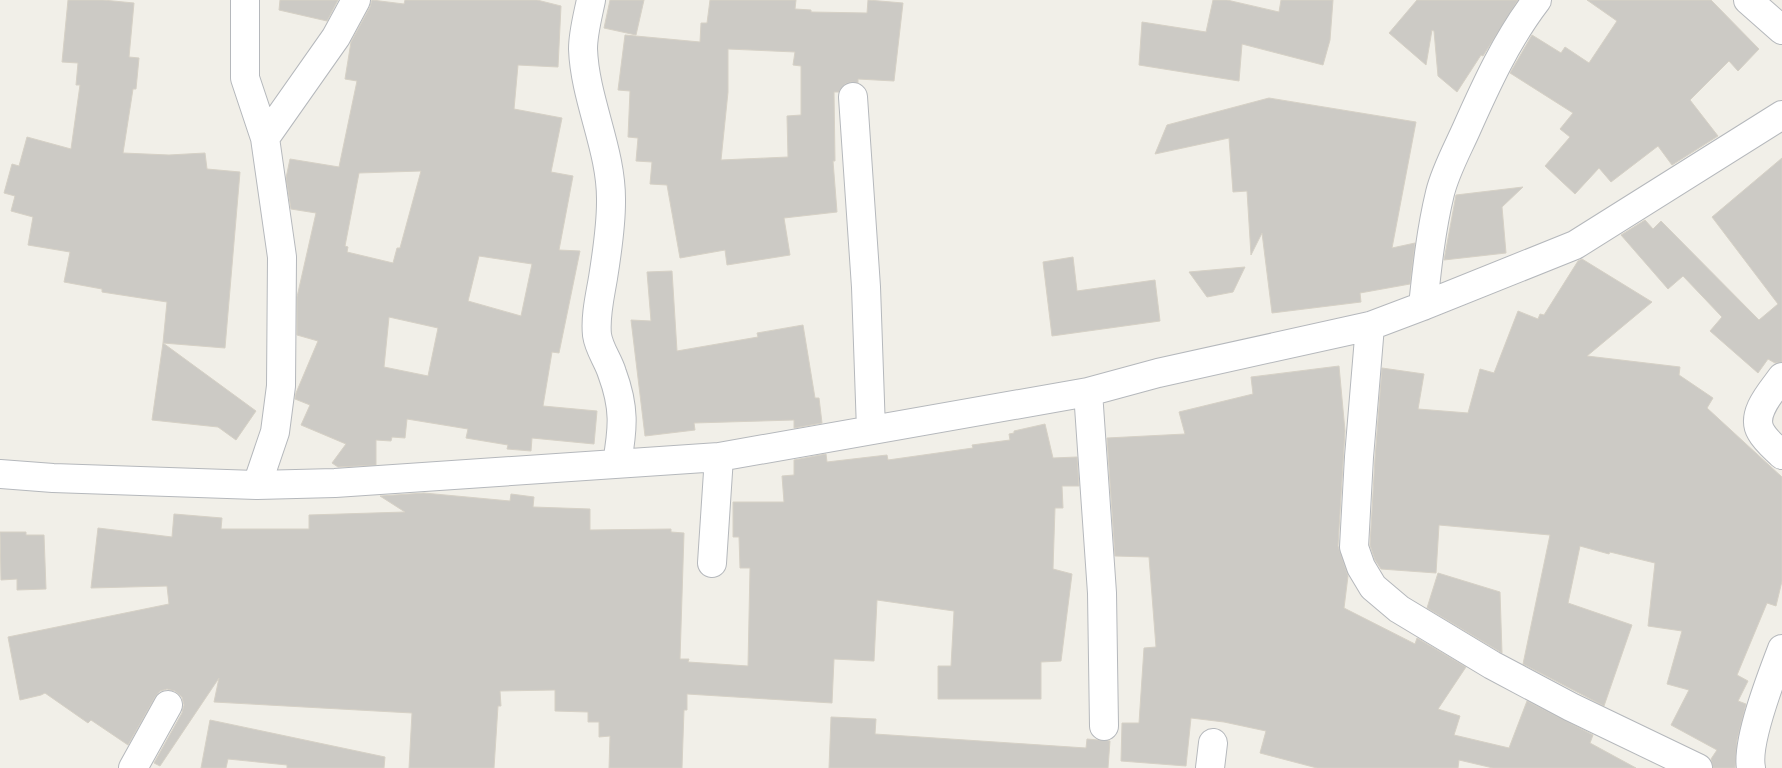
<svg xmlns="http://www.w3.org/2000/svg" width="1782" height="768" font-family="Lato,sans-serif">
	<rect width="100%" height="100%" fill="#f1efe8"/>
	<path fill="#cccac5" stroke="#d6d1c6" fill-rule="evenodd" d="M 68,0 L 103,0 L 134,3 L 129,57 L 139,58 L 136,89 L 133,89 L 123,153 L 169,155 L 205,153 L 207,169 L 240,172 L 225,348 L 163,343 L 167,302 L 102,292 L 102,289 L 64,282 L 70,252 L 28,245 L 33,217 L 11,211 L 15,196 L 4,193 L 12,164 L 19,166 L 27,137 L 71,149 L 80,85 L 76,85 L 78,63 L 62,62 Z
		M 280,0 L 338,0 L 327,21 L 279,10 Z
		M 372,0 L 404,4 L 405,0 L 537,0 L 561,6 L 558,67 L 518,65 L 514,109 L 562,118 L 551,172 L 573,176 L 559,250 L 580,251 L 559,353 L 552,352 L 543,406 L 597,411 L 594,444 L 532,438 L 531,451 L 507,449 L 508,445 L 466,438 L 468,429 L 407,419 L 405,438 L 392,437 L 391,441 L 376,440 L 376,465 L 338,467 L 332,463 L 346,444 L 301,425 L 310,405 L 295,399 L 296,393 L 318,341 L 297,335 L 297,297 L 316,213 L 291,209 L 286,178 L 290,159 L 339,167 L 357,81 L 345,79 L 351,42 L 370,7 ZM 421,171 L 400,248 L 397,248 L 393,263 L 347,252 L 348,247 L 345,246 L 359,173 ZM 479,256 L 532,264 L 521,316 L 468,301 ZM 389,317 L 438,328 L 428,376 L 384,367 Z
		M 610,0 L 644,0 L 636,35 L 604,28 Z
		M 710,0 L 796,0 L 795,9 L 811,10 L 811,12 L 867,13 L 868,0 L 903,3 L 894,81 L 858,79 L 858,83 L 851,82 L 845,84 L 839,92 L 834,92 L 835,161 L 833,161 L 837,212 L 784,218 L 790,255 L 727,265 L 725,250 L 680,258 L 667,185 L 650,184 L 652,162 L 636,161 L 638,138 L 628,137 L 630,91 L 618,90 L 625,35 L 700,42 L 701,23 L 707,23 ZM 728,49 L 795,52 L 793,65 L 801,66 L 801,115 L 787,116 L 788,157 L 721,160 L 728,92 Z
		M 1213,0 L 1227,0 L 1279,12 L 1281,0 L 1333,0 L 1330,40 L 1323,65 L 1242,44 L 1239,81 L 1139,65 L 1142,22 L 1206,32 Z
		M 1417,0 L 1518,0 L 1483,56 L 1481,55 L 1457,92 L 1438,76 L 1434,31 L 1432,30 L 1426,65 L 1389,33 Z
		M 1587,0 L 1711,0 L 1759,49 L 1738,71 L 1729,61 L 1690,100 L 1718,136 L 1672,165 L 1658,146 L 1611,182 L 1599,168 L 1575,194 L 1545,166 L 1570,137 L 1560,129 L 1573,113 L 1510,73 L 1532,35 L 1561,53 L 1565,47 L 1589,63 L 1617,21 Z
		M 1269,98 L 1416,122 L 1392,248 L 1415,243 L 1410,284 L 1360,293 L 1361,302 L 1272,313 L 1262,233 L 1251,255 L 1247,191 L 1233,192 L 1229,138 L 1155,154 L 1167,125 Z
		M 1782,158 L 1782,362 L 1775,363 L 1768,359 L 1758,373 L 1710,331 L 1722,317 L 1683,276 L 1668,289 L 1621,235 L 1645,220 L 1653,229 L 1661,221 L 1759,320 L 1778,304 L 1712,217 Z
		M 1523,187 L 1502,207 L 1506,253 L 1444,260 L 1456,195 Z
		M 1073,257 L 1077,291 L 1155,280 L 1160,321 L 1052,336 L 1043,262 Z
		M 1582,259 L 1652,302 L 1587,356 L 1680,367 L 1679,375 L 1713,398 L 1707,408 L 1782,477 L 1782,581 L 1776,606 L 1767,603 L 1737,675 L 1748,681 L 1738,701 L 1746,704 L 1737,740 L 1735,768 L 1713,768 L 1711,759 L 1717,750 L 1671,725 L 1689,690 L 1667,684 L 1682,631 L 1648,626 L 1655,563 L 1610,552 L 1609,554 L 1580,546 L 1568,603 L 1632,625 L 1604,706 L 1523,664 L 1550,535 L 1439,525 L 1436,573 L 1381,569 L 1375,560 L 1370,545 L 1375,458 L 1382,368 L 1424,374 L 1418,409 L 1468,413 L 1480,369 L 1494,373 L 1518,311 L 1538,319 L 1540,314 L 1544,315 L 1578,261 Z
		M 1245,267 L 1233,292 L 1207,297 L 1189,272 Z
		M 672,271 L 677,351 L 758,337 L 757,333 L 803,325 L 815,398 L 819,398 L 822,423 L 794,428 L 794,420 L 694,423 L 695,430 L 645,436 L 631,320 L 651,321 L 647,272 Z
		M 163,343 L 256,411 L 236,440 L 218,427 L 152,420 Z
		M 1339,366 L 1345,431 L 1338,546 L 1348,576 L 1344,608 L 1415,644 L 1417,638 L 1466,667 L 1438,709 L 1460,716 L 1454,735 L 1509,748 L 1527,701 L 1593,735 L 1590,743 L 1636,768 L 1493,768 L 1459,760 L 1458,768 L 1317,768 L 1260,753 L 1266,731 L 1224,722 L 1191,718 L 1186,766 L 1121,761 L 1122,723 L 1139,723 L 1144,648 L 1156,647 L 1149,557 L 1115,556 L 1107,438 L 1185,434 L 1179,412 L 1253,394 L 1251,377 Z
		M 1045,424 L 1053,458 L 1077,457 L 1079,486 L 1062,486 L 1063,508 L 1055,508 L 1053,569 L 1072,574 L 1061,661 L 1041,662 L 1041,699 L 938,699 L 938,666 L 951,666 L 954,611 L 877,600 L 874,661 L 834,659 L 832,703 L 687,694 L 687,710 L 684,710 L 682,768 L 609,768 L 610,736 L 599,737 L 599,722 L 588,722 L 588,712 L 555,711 L 555,690 L 500,691 L 501,706 L 498,706 L 494,768 L 409,768 L 412,713 L 214,702 L 219,678 L 160,766 L 154,763 L 182,713 L 184,705 L 182,697 L 175,691 L 167,689 L 160,691 L 155,697 L 128,745 L 91,720 L 88,723 L 45,693 L 41,695 L 20,700 L 8,637 L 169,604 L 167,586 L 91,588 L 98,528 L 172,537 L 174,514 L 222,518 L 221,529 L 309,529 L 309,515 L 405,512 L 380,496 L 424,493 L 510,501 L 511,494 L 534,497 L 533,507 L 590,509 L 590,530 L 671,529 L 671,532 L 684,533 L 680,659 L 689,659 L 688,662 L 748,666 L 750,568 L 740,568 L 739,537 L 733,537 L 733,502 L 784,502 L 782,476 L 794,475 L 794,460 L 826,454 L 827,462 L 887,455 L 888,460 L 973,448 L 972,445 L 1010,440 L 1009,434 L 1014,433 L 1014,431 Z
		M 0,532 L 26,532 L 26,535 L 44,535 L 46,589 L 17,590 L 17,579 L 1,580 Z
		M 1438,573 L 1500,592 L 1502,653 L 1427,608 Z
		M 831,717 L 876,719 L 875,734 L 1086,748 L 1087,739 L 1110,741 L 1108,768 L 829,768 Z
		M 210,720 L 385,757 L 384,768 L 287,768 L 287,765 L 228,759 L 226,768 L 201,768 Z"/>
	<g fill="none" stroke-linecap="round" stroke-linejoin="round">
		<g stroke="#b5b8bc" stroke-width="30">
			<path id="minor" d="M 245,0 L 245,78 L 265,138 L 282,257 L 281,386 L 275,432 L 257,485
				M 591,0 C 588,15 583,33 583,49 C 585,101 612,150 611,202 C 611,227 607,253 603,278 C 600,296 595,316 597,335 C 599,349 608,360 612,373 C 625,408 623,428 617,463
				M 1748,0 L 1782,30
				M 853,97 L 866,287 L 871,430
				M 265,138 L 336,37 L 356,0
				M 1423,306 C 1427,268 1431,230 1440,193 C 1445,172 1457,150 1466,130 C 1486,85 1507,39 1537,0
				M 1370,326 L 1359,457 L 1354,547 L 1361,567 L 1373,587 L 1399,609 L 1492,665 L 1571,707 L 1698,768
				M 1782,377 C 1772,391 1750,414 1761,432 C 1766,441 1775,448 1782,455
				M 1088,392 L 1102,593 L 1104,726
				M 0,474 L 53,478 L 257,485 L 335,483 L 719,457 L 1088,392 L 1158,373 L 1370,326 L 1423,306 L 1575,245 L 1782,115
				M 712,563 L 719,457
				M 133,768 L 168,705
				M 1210,768 L 1213,743
				M 1751,768 C 1746,742 1772,675 1782,649"/>
		</g>
		<use href="#minor" stroke="#fff" stroke-width="28"/>
	</g>
</svg>
